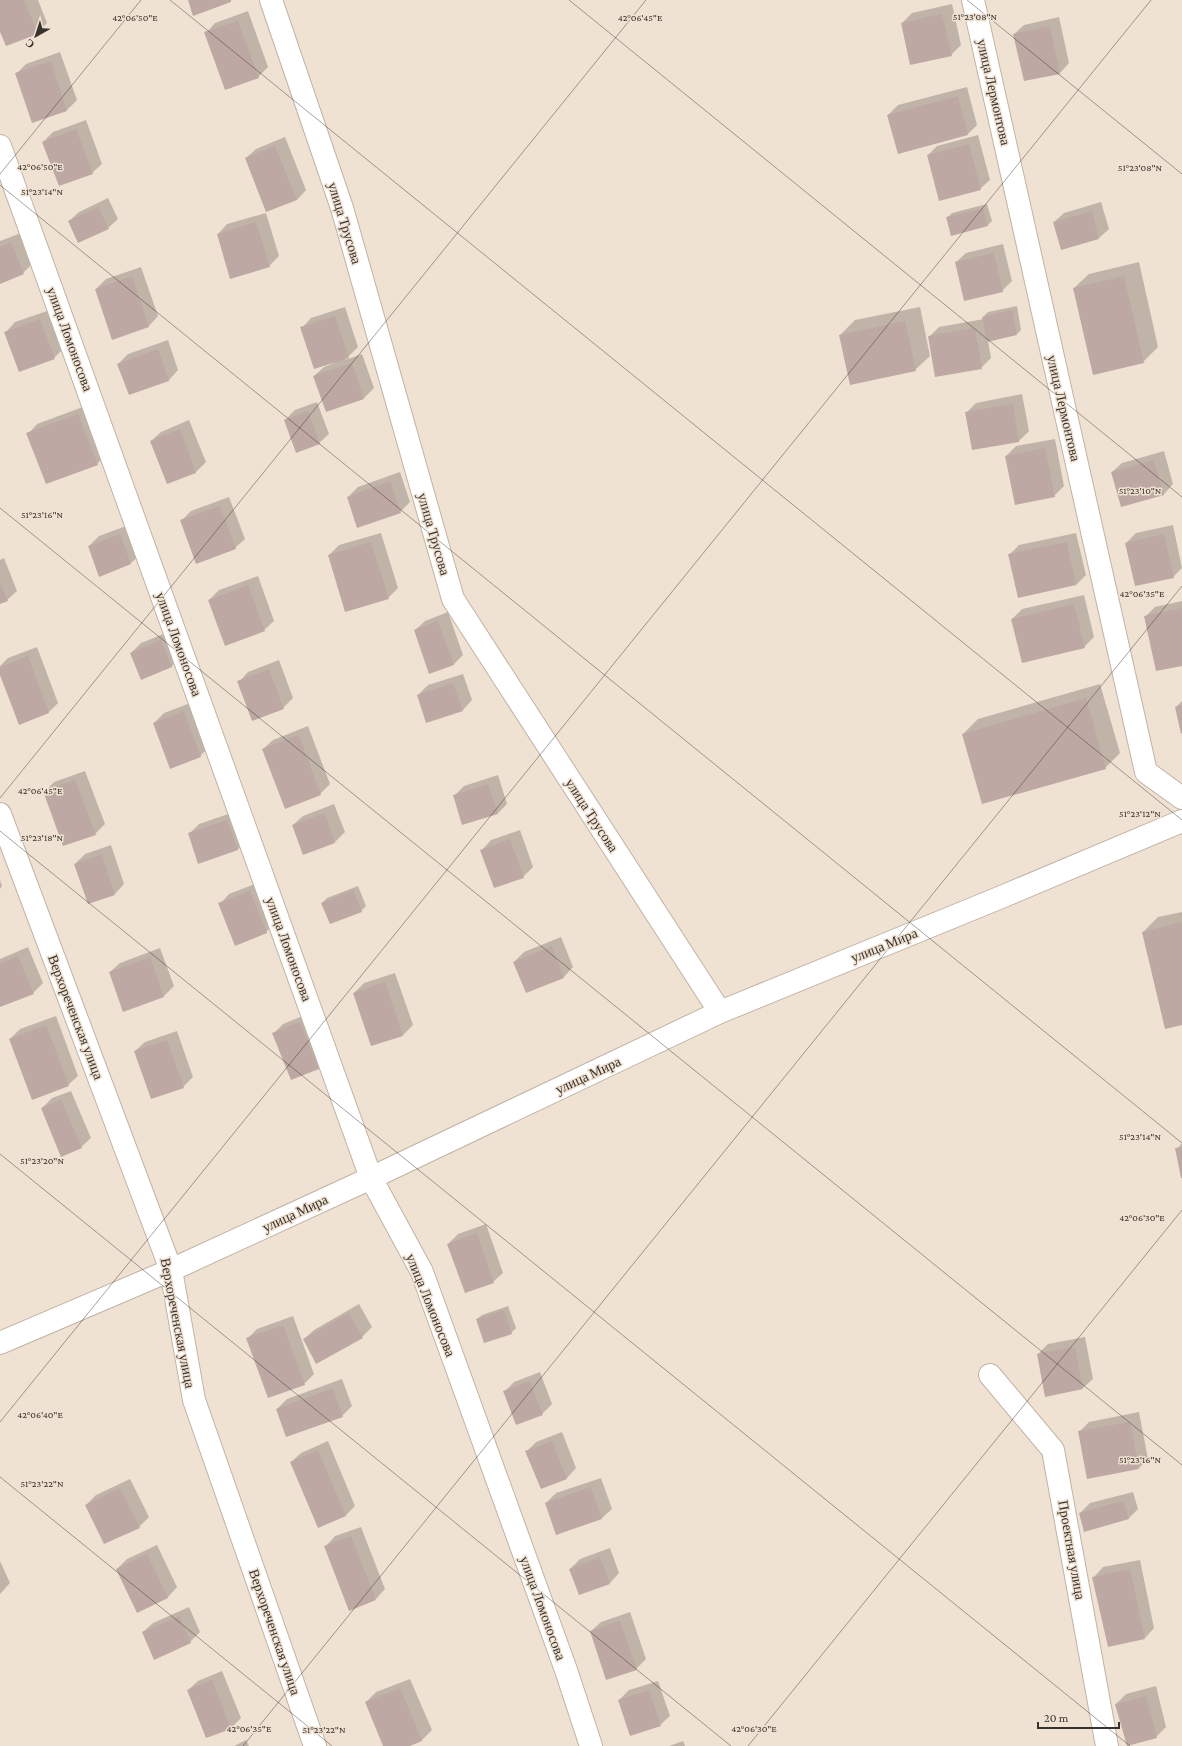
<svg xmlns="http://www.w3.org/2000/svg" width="1182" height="1746" font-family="'Crimson Pro',serif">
	<rect width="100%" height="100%" fill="#f0e2d3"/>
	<path fill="#0003" d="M 0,0 L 38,0 L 47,23 L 37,33 L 0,29 Z
		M 952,4 L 961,45 L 951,55 L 902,23 L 912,13 Z
		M 248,11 L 268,67 L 258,77 L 206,33 L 215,23 Z
		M 1059,17 L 1069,63 L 1060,73 L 1014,34 L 1024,25 Z
		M 60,52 L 77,100 L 67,110 L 33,122 L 16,74 L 26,64 Z
		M 967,87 L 977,125 L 968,134 L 888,115 L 898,105 Z
		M 86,120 L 102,164 L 92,173 L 43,142 L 53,132 Z
		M 978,135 L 990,180 L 980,189 L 928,155 L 937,146 Z
		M 285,137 L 306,190 L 297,200 L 246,158 L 256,149 Z
		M 108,198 L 118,219 L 108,228 L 69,221 L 79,212 Z
		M 1101,202 L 1109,229 L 1099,238 L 1062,249 L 1054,222 L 1064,213 Z
		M 987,204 L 992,221 L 988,225 L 947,218 L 952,213 Z
		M 266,213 L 279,256 L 269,266 L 218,234 L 227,224 Z
		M 21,233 L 33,263 L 23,273 L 0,282 L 0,241 Z
		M 1003,244 L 1012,281 L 1002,291 L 956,262 L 966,253 Z
		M 1139,262 L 1158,347 L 1143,362 L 1074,288 L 1089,274 Z
		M 141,267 L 158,316 L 149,326 L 96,289 L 106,279 Z
		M 1017,306 L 1021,330 L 1017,334 L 988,341 L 991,358 L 981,368 L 929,337 L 939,327 L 984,319 L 983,317 L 988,312 Z
		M 345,307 L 358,347 L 345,360 L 362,354 L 374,388 L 364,398 L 326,410 L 314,376 L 324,367 L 334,363 L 302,328 L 311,318 Z
		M 920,307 L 930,356 L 915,370 L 840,335 L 855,320 Z
		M 50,310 L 64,348 L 54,358 L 6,332 L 15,322 Z
		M 168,340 L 178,370 L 169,380 L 118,364 L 128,354 Z
		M 1022,394 L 1029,431 L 1019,441 L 966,413 L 976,403 Z
		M 317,402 L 329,434 L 319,443 L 285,420 L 295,410 Z
		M 88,405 L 107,454 L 97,464 L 28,434 L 37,424 Z
		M 189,420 L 206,462 L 196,472 L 168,483 L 151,441 L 161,432 Z
		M 1055,439 L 1064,486 L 1054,496 L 1006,456 L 1016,446 Z
		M 1164,451 L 1173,484 L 1164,494 L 1112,472 L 1122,463 Z
		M 400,472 L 410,502 L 400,512 L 348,497 L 358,487 Z
		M 229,497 L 245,539 L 235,548 L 181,521 L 191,511 Z
		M 129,525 L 141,554 L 131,563 L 100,575 L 89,546 L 99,536 Z
		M 1173,525 L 1182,568 L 1173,577 L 1126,543 L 1136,533 Z
		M 381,533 L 398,588 L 388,598 L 329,555 L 339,545 Z
		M 1076,533 L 1086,575 L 1076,585 L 1009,555 L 1019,545 Z
		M 4,558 L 17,591 L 7,600 L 0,603 L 0,560 Z
		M 258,576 L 274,621 L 264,630 L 209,600 L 219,590 Z
		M 1084,595 L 1094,637 L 1084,647 L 1012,619 L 1022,609 Z
		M 1182,601 L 1182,665 L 1145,617 L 1155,607 Z
		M 448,612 L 463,655 L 453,665 L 415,630 L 425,621 Z
		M 171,631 L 181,656 L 172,666 L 142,678 L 131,653 L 141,643 Z
		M 37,647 L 58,703 L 49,712 L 0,672 L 0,666 L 8,658 Z
		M 279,660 L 293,698 L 283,708 L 239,682 L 248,672 Z
		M 463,674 L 472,700 L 463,710 L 418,695 L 428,685 Z
		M 1100,684 L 1120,753 L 1105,768 L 963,734 L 978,719 Z
		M 1182,701 L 1182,732 L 1176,707 Z
		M 193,702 L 210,746 L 200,756 L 154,723 L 164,713 Z
		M 308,726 L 330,784 L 320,794 L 263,749 L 273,740 Z
		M 85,771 L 105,824 L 95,834 L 45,791 L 54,782 Z
		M 498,775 L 507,804 L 497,814 L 454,796 L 464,786 Z
		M 334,804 L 345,832 L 335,842 L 303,854 L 293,825 L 303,816 Z
		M 237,811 L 247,840 L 237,850 L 189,834 L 199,824 Z
		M 520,830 L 533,867 L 523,877 L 482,850 L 491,840 Z
		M 111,845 L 124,884 L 115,894 L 88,903 L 75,864 L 85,854 Z
		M 0,880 L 2,886 L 0,889 Z
		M 260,882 L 276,922 L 266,932 L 220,904 L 229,894 Z
		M 358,886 L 366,906 L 361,911 L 322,903 L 327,898 Z
		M 1182,912 L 1182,1024 L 1143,932 L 1158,917 Z
		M 561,937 L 573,967 L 564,977 L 514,962 L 524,952 Z
		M 28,947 L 43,983 L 33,993 L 0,1006 L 0,959 Z
		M 160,948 L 174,986 L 164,996 L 124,1010 L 110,972 L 120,963 Z
		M 395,973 L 413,1025 L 403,1035 L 372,1045 L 354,993 L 364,983 Z
		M 310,1013 L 328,1059 L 318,1068 L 273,1034 L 283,1024 Z
		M 56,1016 L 78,1076 L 68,1085 L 10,1039 L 20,1029 Z
		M 177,1031 L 193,1077 L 183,1087 L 135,1051 L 145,1042 Z
		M 71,1091 L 91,1138 L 81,1147 L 42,1108 L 52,1098 Z
		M 1182,1143 L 1182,1176 L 1177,1149 Z
		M 486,1224 L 503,1273 L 493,1282 L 448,1244 L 458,1234 Z
		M 359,1304 L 372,1327 L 362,1337 L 317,1363 L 304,1339 L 314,1330 Z
		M 508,1306 L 516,1328 L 511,1333 L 477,1319 L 482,1315 Z
		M 293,1316 L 314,1374 L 304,1384 L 247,1339 L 257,1329 Z
		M 1085,1337 L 1093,1379 L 1083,1388 L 1046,1395 L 1038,1354 L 1048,1344 Z
		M 540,1372 L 552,1404 L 542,1414 L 504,1392 L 514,1382 Z
		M 342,1379 L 352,1406 L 342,1416 L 277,1409 L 287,1399 Z
		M 1139,1412 L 1148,1459 L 1139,1468 L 1079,1432 L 1089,1422 Z
		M 562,1432 L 576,1468 L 567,1478 L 541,1488 L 526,1452 L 536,1442 Z
		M 328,1441 L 355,1506 L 345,1516 L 291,1462 L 301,1453 Z
		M 601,1478 L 612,1509 L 602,1518 L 546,1503 L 556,1493 Z
		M 130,1479 L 149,1517 L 139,1527 L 86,1505 L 96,1495 Z
		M 1133,1492 L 1138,1509 L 1128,1519 L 1080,1513 L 1090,1503 Z
		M 361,1527 L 385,1589 L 376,1599 L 326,1546 L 335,1536 Z
		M 157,1545 L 177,1587 L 168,1597 L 138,1611 L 117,1569 L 127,1559 Z
		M 610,1548 L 619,1573 L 610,1583 L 570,1569 L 580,1559 Z
		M 1140,1560 L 1154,1628 L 1145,1638 L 1094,1577 L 1103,1567 Z
		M 0,1561 L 10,1583 L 0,1594 Z
		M 189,1607 L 200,1632 L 190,1642 L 143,1632 L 153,1623 Z
		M 630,1612 L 646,1659 L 636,1669 L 591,1631 L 601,1622 Z
		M 222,1671 L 241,1718 L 231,1728 L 207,1737 L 188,1690 L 198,1681 Z
		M 410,1679 L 432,1730 L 422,1740 L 407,1746 L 384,1746 L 366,1702 L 376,1692 Z
		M 658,1681 L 670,1716 L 660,1725 L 619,1700 L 629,1690 Z
		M 1156,1686 L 1166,1727 L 1156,1737 L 1116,1704 L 1126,1694 Z
		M 246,1740 L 249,1746 L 234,1746 Z
		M 683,1741 L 685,1746 L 669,1746 Z"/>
	<path fill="#bda8a3" d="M 0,0 L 24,0 L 38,34 L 6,46 L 0,32 Z
		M 188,0 L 231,0 L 231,2 L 193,16 Z
		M 942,14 L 952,56 L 910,65 L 901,23 Z
		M 238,21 L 259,78 L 225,90 L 204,32 Z
		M 1050,26 L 1060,74 L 1024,81 L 1013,34 Z
		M 51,61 L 67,111 L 32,123 L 15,73 Z
		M 958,96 L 968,135 L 898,154 L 887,115 Z
		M 76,129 L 93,174 L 59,186 L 42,142 Z
		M 969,144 L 981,190 L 939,201 L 927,155 Z
		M 275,146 L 297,200 L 266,212 L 245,158 Z
		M 98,207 L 109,229 L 78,243 L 68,221 Z
		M 983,208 L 988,226 L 951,236 L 946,217 Z
		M 1092,211 L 1099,239 L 1061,250 L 1053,222 Z
		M 256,222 L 270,267 L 230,279 L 217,234 Z
		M 11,242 L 24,274 L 0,284 L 0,247 Z
		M 994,253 L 1003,292 L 964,301 L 955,262 Z
		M 132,276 L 149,327 L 112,340 L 95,289 Z
		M 1124,276 L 1144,363 L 1093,375 L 1073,288 Z
		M 1012,310 L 1017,335 L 987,342 L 982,317 Z
		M 335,316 L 349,358 L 314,369 L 300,327 Z
		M 40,319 L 55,359 L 19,372 L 4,332 Z
		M 905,321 L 916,371 L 850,385 L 839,335 Z
		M 975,328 L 982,369 L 935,377 L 928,336 Z
		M 158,349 L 169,381 L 129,395 L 117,364 Z
		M 352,363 L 364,399 L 326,412 L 313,376 Z
		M 1013,404 L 1019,442 L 972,450 L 965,412 Z
		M 308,411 L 320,444 L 296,453 L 284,420 Z
		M 78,414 L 98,465 L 46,484 L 26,433 Z
		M 180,429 L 196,473 L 167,484 L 150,441 Z
		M 1045,448 L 1055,497 L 1015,505 L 1005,456 Z
		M 1154,460 L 1164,495 L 1121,507 L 1111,472 Z
		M 390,481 L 401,513 L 357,528 L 347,497 Z
		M 220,506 L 236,549 L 196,564 L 180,520 Z
		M 120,534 L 131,564 L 99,577 L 88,546 Z
		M 1164,534 L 1174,578 L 1135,586 L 1125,543 Z
		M 371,542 L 389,599 L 345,612 L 328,555 Z
		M 1067,542 L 1076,585 L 1018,598 L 1008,554 Z
		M 0,583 L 8,601 L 0,604 Z
		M 248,585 L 265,631 L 225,646 L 208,600 Z
		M 1074,604 L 1085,648 L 1022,663 L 1011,619 Z
		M 1182,608 L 1182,666 L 1156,671 L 1144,616 Z
		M 438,621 L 454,665 L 429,674 L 414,630 Z
		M 161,640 L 172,667 L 141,680 L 130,653 Z
		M 28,656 L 49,713 L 19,725 L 0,675 L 0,667 Z
		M 269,669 L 284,709 L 252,721 L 237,681 Z
		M 453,683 L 463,711 L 426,723 L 417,695 Z
		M 1086,698 L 1106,769 L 982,804 L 962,734 Z
		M 1182,705 L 1182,733 L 1181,734 L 1175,707 Z
		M 184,711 L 201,757 L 170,769 L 153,723 Z
		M 299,735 L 321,795 L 285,809 L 262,749 Z
		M 75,780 L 96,835 L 63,846 L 43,791 Z
		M 488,784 L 498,814 L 462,825 L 453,795 Z
		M 325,813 L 335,843 L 303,855 L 292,825 Z
		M 227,820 L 238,850 L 198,864 L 188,833 Z
		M 510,839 L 524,878 L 494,888 L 480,850 Z
		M 102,854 L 115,895 L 88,904 L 74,864 Z
		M 353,890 L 362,912 L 330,924 L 321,903 Z
		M 250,891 L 267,933 L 235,946 L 218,903 Z
		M 1182,922 L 1182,1025 L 1165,1029 L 1142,932 Z
		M 552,946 L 564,978 L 526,993 L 513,962 Z
		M 18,956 L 34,994 L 0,1007 L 0,964 Z
		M 150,957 L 164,997 L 123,1012 L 109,972 Z
		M 385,982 L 403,1036 L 371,1046 L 353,993 Z
		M 300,1022 L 319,1069 L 291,1080 L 272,1033 Z
		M 46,1025 L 69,1086 L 32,1100 L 9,1039 Z
		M 167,1040 L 184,1088 L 151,1099 L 134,1051 Z
		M 61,1100 L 82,1148 L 61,1157 L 41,1108 Z
		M 1182,1147 L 1182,1178 L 1181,1178 L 1175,1148 Z
		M 477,1233 L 494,1283 L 465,1293 L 447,1244 Z
		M 504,1310 L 512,1334 L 484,1343 L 476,1319 Z
		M 349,1313 L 363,1338 L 316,1364 L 303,1339 Z
		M 283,1325 L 305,1385 L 268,1398 L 246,1338 Z
		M 1075,1347 L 1083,1389 L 1045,1397 L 1037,1354 Z
		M 530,1381 L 543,1415 L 516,1425 L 503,1391 Z
		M 333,1388 L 343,1417 L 286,1437 L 276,1409 Z
		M 1130,1422 L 1139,1469 L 1087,1479 L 1078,1431 Z
		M 552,1441 L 567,1479 L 541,1489 L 525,1451 Z
		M 318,1450 L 346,1516 L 318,1528 L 290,1462 Z
		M 591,1487 L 602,1519 L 556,1535 L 545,1503 Z
		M 120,1488 L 140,1528 L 104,1544 L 85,1505 Z
		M 1123,1501 L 1129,1519 L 1084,1532 L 1079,1513 Z
		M 351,1536 L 376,1600 L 349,1611 L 324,1546 Z
		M 147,1554 L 168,1598 L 137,1613 L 116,1569 Z
		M 600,1557 L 610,1584 L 579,1595 L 569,1569 Z
		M 1130,1569 L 1145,1639 L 1108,1647 L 1092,1577 Z
		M 179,1616 L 191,1643 L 154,1660 L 142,1632 Z
		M 620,1621 L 637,1670 L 606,1680 L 590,1631 Z
		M 212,1680 L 231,1729 L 206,1738 L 187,1690 Z
		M 400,1688 L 422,1741 L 410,1746 L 383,1746 L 365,1702 Z
		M 649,1690 L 661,1726 L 630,1736 L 618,1700 Z
		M 1146,1696 L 1157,1738 L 1127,1746 L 1115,1704 Z"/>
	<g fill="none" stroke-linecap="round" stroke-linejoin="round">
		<g stroke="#c0b3a4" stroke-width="24">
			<path id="minor" d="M 271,0 L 342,208 L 453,599 L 720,1012
				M 973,0 L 1146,772 L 1182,798
				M 0,146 L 371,1178 L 422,1272 L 566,1670 L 591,1746
				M 0,814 L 171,1270 L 194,1400 L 315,1746
				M 0,1343 L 171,1270 L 371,1178 L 720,1012 L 999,898 L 1182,821
				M 990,1375 L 1053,1450 L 1107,1746"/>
		</g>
		<use href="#minor" stroke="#fff" stroke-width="22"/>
	</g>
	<path fill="none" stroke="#38332d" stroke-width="1" stroke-opacity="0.45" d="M 170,0 L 1182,820M 569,0 L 1182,497M 967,0 L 1182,174M 0,174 L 141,0M 0,185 L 1182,1143M 0,508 L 1182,1465M 0,798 L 646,0M 0,831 L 1130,1746M 0,1154 L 731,1746M 0,1422 L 1151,0M 0,1477 L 332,1746M 243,1746 L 1182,586M 748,1746 L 1182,1210"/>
	<g text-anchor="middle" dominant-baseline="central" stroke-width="3" stroke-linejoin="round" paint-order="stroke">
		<g font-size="14" fill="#38332d" stroke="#f0e2d3">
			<text transform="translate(994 92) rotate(77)">улица Лермонтова</text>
			<text transform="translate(345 223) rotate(73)">улица Трусова</text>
			<text transform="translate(70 339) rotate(70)">улица Ломоносова</text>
			<text transform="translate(1064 408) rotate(77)">улица Лермонтова</text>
			<text transform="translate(434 534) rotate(74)">улица Трусова</text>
			<text transform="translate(179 644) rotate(70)">улица Ломоносова</text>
			<text transform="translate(592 815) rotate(57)">улица Трусова</text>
			<text transform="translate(884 945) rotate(-22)">улица Мира</text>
			<text transform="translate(289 949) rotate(70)">улица Ломоносова</text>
			<text transform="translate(76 1017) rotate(69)">Верхореченская улица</text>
			<text transform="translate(588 1075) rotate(-25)">улица Мира</text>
			<text transform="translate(295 1213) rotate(-25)">улица Мира</text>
			<text transform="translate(431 1305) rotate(68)">улица Ломоносова</text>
			<text transform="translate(178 1323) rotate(79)">Верхореченская улица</text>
			<text transform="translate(1072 1550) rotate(80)">Проектная улица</text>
			<text transform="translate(543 1608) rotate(70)">улица Ломоносова</text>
			<text transform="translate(275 1632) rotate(71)">Верхореченская улица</text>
		</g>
	</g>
	<g font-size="10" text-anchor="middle" fill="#38332d" stroke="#f0e2d3" stroke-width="3" stroke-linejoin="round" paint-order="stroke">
		<text x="975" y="20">51°23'08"N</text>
		<text x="135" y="21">42°06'50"E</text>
		<text x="640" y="21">42°06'45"E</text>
		<text x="40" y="170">42°06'50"E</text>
		<text x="1140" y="171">51°23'08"N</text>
		<text x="42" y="195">51°23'14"N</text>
		<text x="1140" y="494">51°23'10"N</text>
		<text x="42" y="518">51°23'16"N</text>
		<text x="1142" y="597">42°06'35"E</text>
		<text x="40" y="794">42°06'45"E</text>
		<text x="1140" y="817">51°23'12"N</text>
		<text x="42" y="841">51°23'18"N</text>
		<text x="1140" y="1140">51°23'14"N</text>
		<text x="42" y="1164">51°23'20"N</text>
		<text x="1142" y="1221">42°06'30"E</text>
		<text x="40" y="1418">42°06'40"E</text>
		<text x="1140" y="1463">51°23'16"N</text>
		<text x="42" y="1487">51°23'22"N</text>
		<text x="249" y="1732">42°06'35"E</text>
		<text x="754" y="1732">42°06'30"E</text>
		<text x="324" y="1733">51°23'22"N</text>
	</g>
	<g transform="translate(36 36) rotate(219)" stroke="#f0e2d3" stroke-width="3" paint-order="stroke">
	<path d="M0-3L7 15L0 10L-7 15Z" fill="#38332d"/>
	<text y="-6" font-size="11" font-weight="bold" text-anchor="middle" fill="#38332d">С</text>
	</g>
	<path d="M1038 1722v6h81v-6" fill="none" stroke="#38332d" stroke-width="2"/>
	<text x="1044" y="1722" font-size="12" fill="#38332d" stroke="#f0e2d3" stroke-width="3" paint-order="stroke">20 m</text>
</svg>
